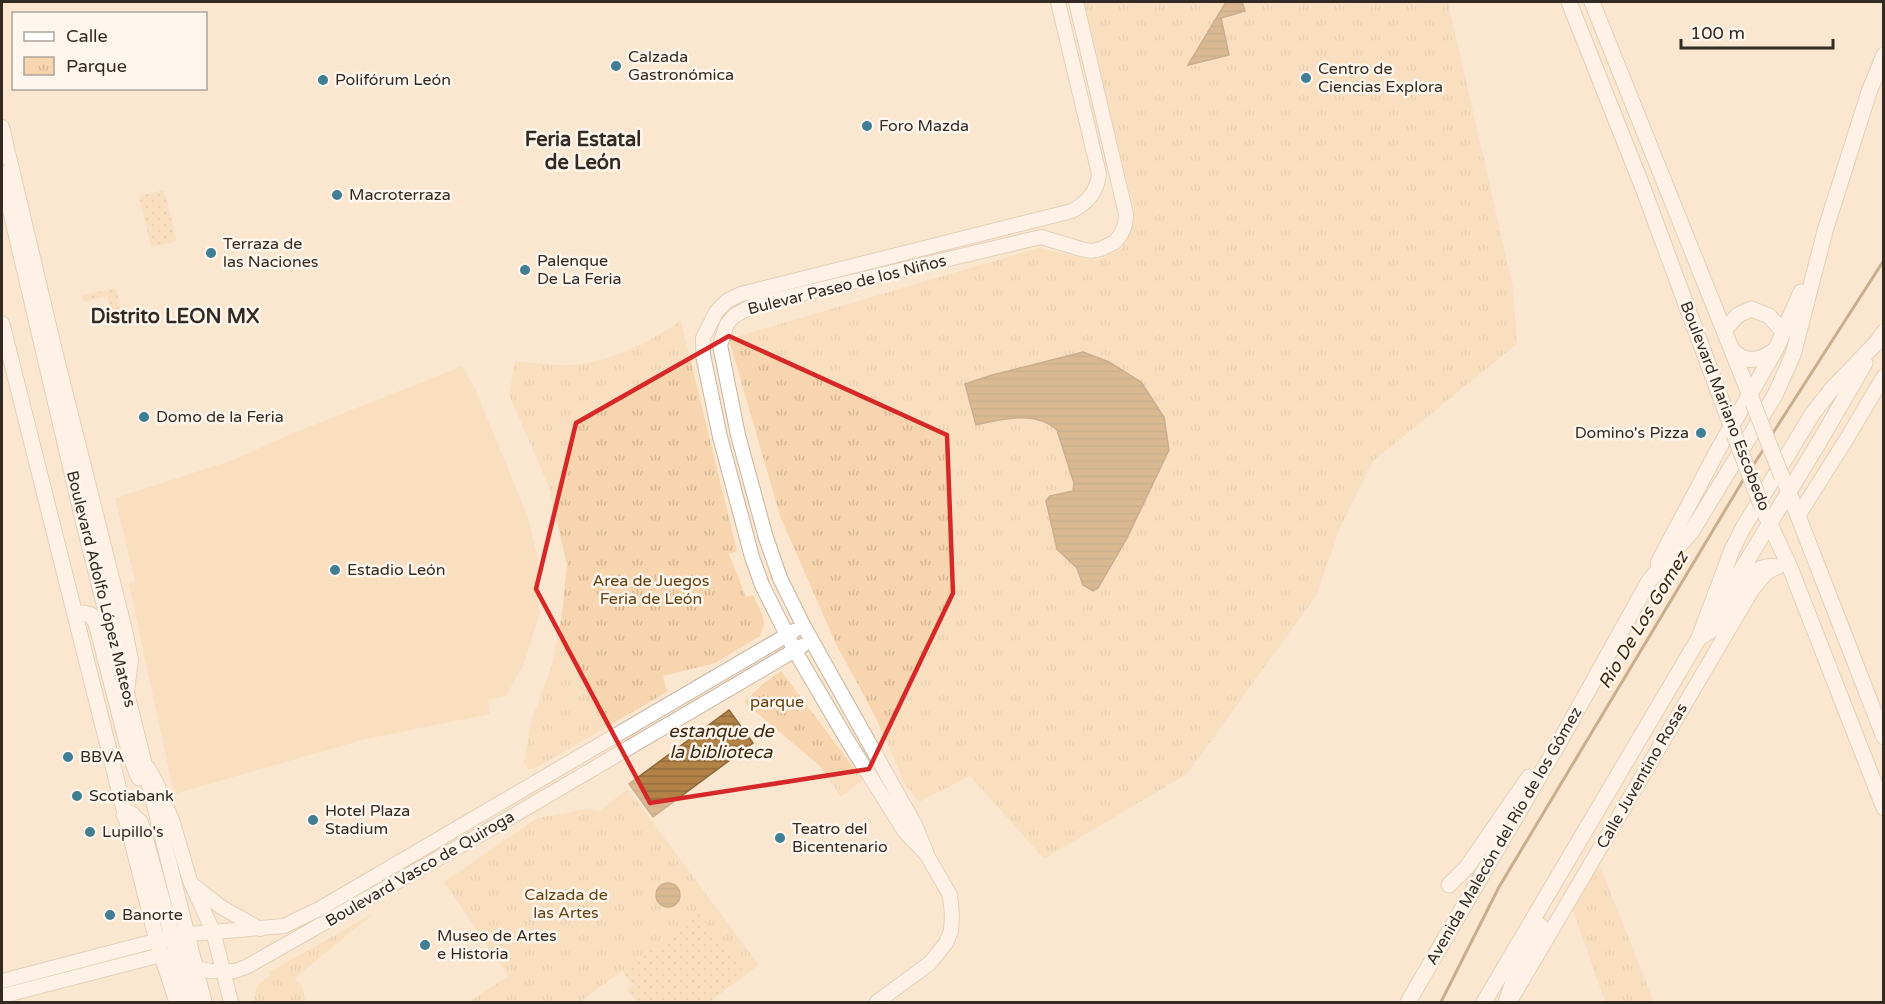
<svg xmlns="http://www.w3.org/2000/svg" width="1885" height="1004" font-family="'Varela Round',sans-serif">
	<defs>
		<pattern id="grass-dots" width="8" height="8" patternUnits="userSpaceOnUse" patternTransform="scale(1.5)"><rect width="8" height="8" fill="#f7d5ae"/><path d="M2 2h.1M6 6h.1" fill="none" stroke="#d4b795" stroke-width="1.8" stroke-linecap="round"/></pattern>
		<pattern id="park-tufts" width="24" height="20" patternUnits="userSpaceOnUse" patternTransform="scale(1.5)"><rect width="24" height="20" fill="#f7d5ae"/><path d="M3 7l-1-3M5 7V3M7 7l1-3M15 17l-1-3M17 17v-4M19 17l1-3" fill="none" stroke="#d4b795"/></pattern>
		<pattern id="water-rules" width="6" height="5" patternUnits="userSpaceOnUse" patternTransform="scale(1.5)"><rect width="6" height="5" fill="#b28247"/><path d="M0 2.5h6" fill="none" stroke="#916b3b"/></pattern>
	</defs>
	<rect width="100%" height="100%" fill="#fbe7d0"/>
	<path fill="url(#grass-dots)" d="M 164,190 L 177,241 L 151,247 L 139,196 Z
		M 116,288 L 121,310 L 111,313 L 107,296 L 83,302 L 82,295 Z
		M 700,913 L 746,975 L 709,1002 L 636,1002 L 627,990 L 633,986 L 622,971 Z"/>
	<path fill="url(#park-tufts)" d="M 1081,2 L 1448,2 L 1513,287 L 1517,344 L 1373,461 L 1340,528 L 1316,596 L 1187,774 L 1044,859 L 970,776 L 919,802 L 906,786 L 874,714 L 836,644 L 780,516 L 729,339 L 1038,248 L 1096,261 L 1122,249 L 1134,209 Z
		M 681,321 L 737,551 L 729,554 L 746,597 L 753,595 L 763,617 L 764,624 L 760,636 L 715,663 L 663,676 L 667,692 L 534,769 L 528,769 L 524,763 L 531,721 L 552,666 L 562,613 L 567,564 L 548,485 L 509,395 L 515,361 C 536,363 559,367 580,364 C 618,359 649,341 681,321 Z
		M 781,671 L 863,780 L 841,797 L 820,766 L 744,702 L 764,683 Z
		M 628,789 L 759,965 L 746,975 L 699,914 L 580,1002 L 469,1002 L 508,976 L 444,882 L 537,818 L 588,809 L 599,811 Z
		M 1597,859 L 1654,1002 L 1605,1002 L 1571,905 Z
		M 374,913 L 295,978 L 302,986 L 306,1002 L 254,1002 C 254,989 259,982 271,975 L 269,972 Z"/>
	<path fill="#f7d5ae" d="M 462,366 L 474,386 L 528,517 L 538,558 L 539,615 L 524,664 L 506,696 L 488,700 L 490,714 L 366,739 L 174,794 L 129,584 L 135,581 L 115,498 L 233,460 L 291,434 Z"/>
	<path fill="url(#water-rules)" stroke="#8c683c" stroke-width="1.5" d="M 1226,2 L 1242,2 L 1245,11 L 1221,18 L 1229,55 L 1188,65 Z
		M 1083,352 L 1109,362 L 1141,382 L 1164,417 L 1169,450 L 1127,538 L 1098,588 L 1093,591 L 1083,585 L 1077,568 L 1057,549 L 1046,501 L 1050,496 L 1073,491 L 1074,483 L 1057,430 C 1036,410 1001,419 976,425 L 965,384 L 992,375 Z
		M 729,710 L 753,743 L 653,817 L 629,784 Z
		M656 895a12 12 0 1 1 24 0a12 12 0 1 1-24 0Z"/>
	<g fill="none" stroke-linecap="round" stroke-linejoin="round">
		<path stroke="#8c683c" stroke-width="3" d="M 1771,436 L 1884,260
			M 1752,467 L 1765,447
			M 1441,1002 L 1499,887 L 1745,477"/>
		<g stroke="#c6b39d" stroke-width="16">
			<path id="secondary" d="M 2,127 L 57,359 L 125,630 L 131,660 L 127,691
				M 1798,516 L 1846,440 L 1884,376
				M 148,768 L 156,782 L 173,823 L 190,881 L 213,931 L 231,1002
				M 926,854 L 905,832 L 846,738 L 795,651 L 762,585 L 752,557 L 720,437 L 703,355 L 703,338 L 716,312 L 727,301 L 741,294 L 1072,211 C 1088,202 1097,192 1099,174 L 1058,2
				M 194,886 L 221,907 L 260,929
				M 2,981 L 178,935 L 284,926 L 321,908 L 794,631
				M 181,983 L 193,1002
				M 2,996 L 161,955 L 195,968 L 211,971 L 235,971 L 246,967 L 506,820 L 802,646
				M 1513,996 L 1752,590 L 1766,573 L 1777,567
				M 877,1002 L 930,963 L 946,943 L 951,931 L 952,915 L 950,895 L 928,857 L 915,825 L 803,625 L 780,578 L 766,538 L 738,435 L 720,345 L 727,324 L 734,316 L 754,305 L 1041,237 L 1081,249 L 1091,251 L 1101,249 L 1115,242 L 1121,234 L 1125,225 L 1126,214 L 1076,2"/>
		</g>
		<g stroke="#c6b39d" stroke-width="17">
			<path id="primary" d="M 1569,2 L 1643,188 L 1734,434
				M 1592,2 L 1753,403
				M 2,174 L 84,524 L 204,1002
				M 2,324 L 157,941 L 177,1002
				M 1724,330 L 1738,315 L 1751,309 L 1769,316 L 1784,332
				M 1731,348 C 1744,365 1761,361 1776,349
				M 1786,485 L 1884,737
				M 1766,516 L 1789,565 L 1884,808
				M 1658,563 L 1719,448 L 1776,349 L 1801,292
				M 75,615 L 83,613 L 91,615 L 96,623 L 130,755 L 139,778
				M 1714,615 L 1818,444 L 1865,363
				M 1699,638 C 1705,634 1713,631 1718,625 C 1736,604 1743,562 1777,567
				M 124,815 L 131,813 L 140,822 L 143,830 L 187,991
				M 1449,885 L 1467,867 L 1529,777
				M 1408,1002 L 1560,741 L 1649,581 L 1692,531 L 1775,395 L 1793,355 L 1825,231 L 1869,92 L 1884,55
				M 1484,1002 L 1699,638 L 1732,550 L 1743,528 L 1813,413 L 1832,389 L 1877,342 L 1884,332
				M 1506,1002 L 1517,971 L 1541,926"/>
		</g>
		<use href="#secondary" stroke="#fff" stroke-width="14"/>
		<use href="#primary" stroke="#fff" stroke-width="15"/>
		<g stroke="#c6b39d" stroke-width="17" stroke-linecap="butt">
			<path id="primary-bridge" d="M 1753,403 L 1782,477
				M 1734,434 L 1762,507"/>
		</g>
		<use href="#primary-bridge" stroke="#fff" stroke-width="15"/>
	</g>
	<path d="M0 0H1885V1004H0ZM 729,336 L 947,435 L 953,593 L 869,769 L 650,803 L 536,589 L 576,423 Z" fill="#fbe7d0" fill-opacity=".55" fill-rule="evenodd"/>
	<path fill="none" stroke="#d62828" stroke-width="4.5" stroke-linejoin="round" d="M 729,336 L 947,435 L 953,593 L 869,769 L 650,803 L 536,589 L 576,423 Z"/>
	<g fill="#3f7e93" stroke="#fff6ed" stroke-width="2">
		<circle cx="616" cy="66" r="6"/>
		<circle cx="1306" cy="78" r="6"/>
		<circle cx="323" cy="80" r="6"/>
		<circle cx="867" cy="126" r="6"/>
		<circle cx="337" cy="195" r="6"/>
		<circle cx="211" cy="253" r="6"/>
		<circle cx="525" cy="270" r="6"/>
		<circle cx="144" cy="417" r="6"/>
		<circle cx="1701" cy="433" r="6"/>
		<circle cx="335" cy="570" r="6"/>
		<circle cx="68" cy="757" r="6"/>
		<circle cx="77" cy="796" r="6"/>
		<circle cx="313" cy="820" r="6"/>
		<circle cx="90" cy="832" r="6"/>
		<circle cx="780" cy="838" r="6"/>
		<circle cx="110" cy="915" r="6"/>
		<circle cx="425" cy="945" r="6"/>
	</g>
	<g text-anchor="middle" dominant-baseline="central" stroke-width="5" stroke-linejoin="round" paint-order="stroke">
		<g font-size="16" fill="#332b23" stroke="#fff6ed" text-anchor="start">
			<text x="628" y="57">Calzada<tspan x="628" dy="18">Gastronómica</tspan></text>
			<text x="1318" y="69">Centro de<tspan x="1318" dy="18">Ciencias Explora</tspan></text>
			<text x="335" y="80">Polifórum León</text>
			<text x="879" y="126">Foro Mazda</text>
			<text x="349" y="195">Macroterraza</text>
			<text x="223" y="244">Terraza de<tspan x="223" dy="18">las Naciones</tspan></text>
			<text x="537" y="261">Palenque<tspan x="537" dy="18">De La Feria</tspan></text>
			<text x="156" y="417">Domo de la Feria</text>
			<text x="1689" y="433" text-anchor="end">Domino's Pizza</text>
			<text x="347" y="570">Estadio León</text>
			<text x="80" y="757">BBVA</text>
			<text x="89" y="796">Scotiabank</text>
			<text x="325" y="811">Hotel Plaza<tspan x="325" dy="18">Stadium</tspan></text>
			<text x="792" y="829">Teatro del<tspan x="792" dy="18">Bicentenario</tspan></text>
			<text x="102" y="832">Lupillo's</text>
			<text x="122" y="915">Banorte</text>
			<text x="437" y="936">Museo de Artes<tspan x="437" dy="18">e Historia</tspan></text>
		</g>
		<g font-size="16" fill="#332b23" stroke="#fff6ed">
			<text transform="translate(847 285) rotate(-14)">Bulevar Paseo de los Niños</text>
			<text transform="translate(1725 406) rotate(69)">Boulevard Mariano Escobedo</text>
			<text transform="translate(101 589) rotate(76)">Boulevard Adolfo López Mateos</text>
			<text transform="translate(1642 776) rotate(-60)">Calle Juventino Rosas</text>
			<text transform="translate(1504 836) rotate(-60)">Avenida Malecón del Río de los Gómez</text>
			<text transform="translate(420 869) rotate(-30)">Boulevard Vasco de Quiroga</text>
		</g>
		<g font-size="16" fill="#634113" stroke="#fff6ed">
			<text x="651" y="581">Area de Juegos<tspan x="651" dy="18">Feria de León</tspan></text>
			<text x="777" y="702">parque</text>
			<text x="566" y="895">Calzada de<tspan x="566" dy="18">las Artes</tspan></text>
		</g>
		<g font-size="18" font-style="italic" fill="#3d290e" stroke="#fff6ed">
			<text transform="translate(1643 620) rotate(-59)">Rio De Los Gomez</text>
			<text x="721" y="731">estanque de<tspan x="721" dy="21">la biblioteca</tspan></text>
		</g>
		<g font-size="20" font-weight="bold" fill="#332b23" stroke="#fff6ed">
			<text x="583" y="140">Feria Estatal<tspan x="583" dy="23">de León</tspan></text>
			<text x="175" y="317">Distrito LEON MX</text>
		</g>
	</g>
	<rect width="1885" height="1004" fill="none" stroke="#332b23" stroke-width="6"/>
	<rect x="12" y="12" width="195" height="78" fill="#fff6ed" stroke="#ada59c" stroke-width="1.5"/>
	<rect x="24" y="32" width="30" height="9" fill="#ffffff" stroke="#ada59c" stroke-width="1.5"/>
	<text x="66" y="42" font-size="18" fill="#332b23">Calle</text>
	<rect x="24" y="57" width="30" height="18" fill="url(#park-tufts)" stroke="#ada59c" stroke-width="1.5"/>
	<text x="66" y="72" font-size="18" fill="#332b23">Parque</text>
	<path d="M1681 39v9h152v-9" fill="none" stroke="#332b23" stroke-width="3"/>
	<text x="1690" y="39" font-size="18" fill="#332b23" stroke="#fff6ed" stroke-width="4.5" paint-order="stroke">100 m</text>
</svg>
